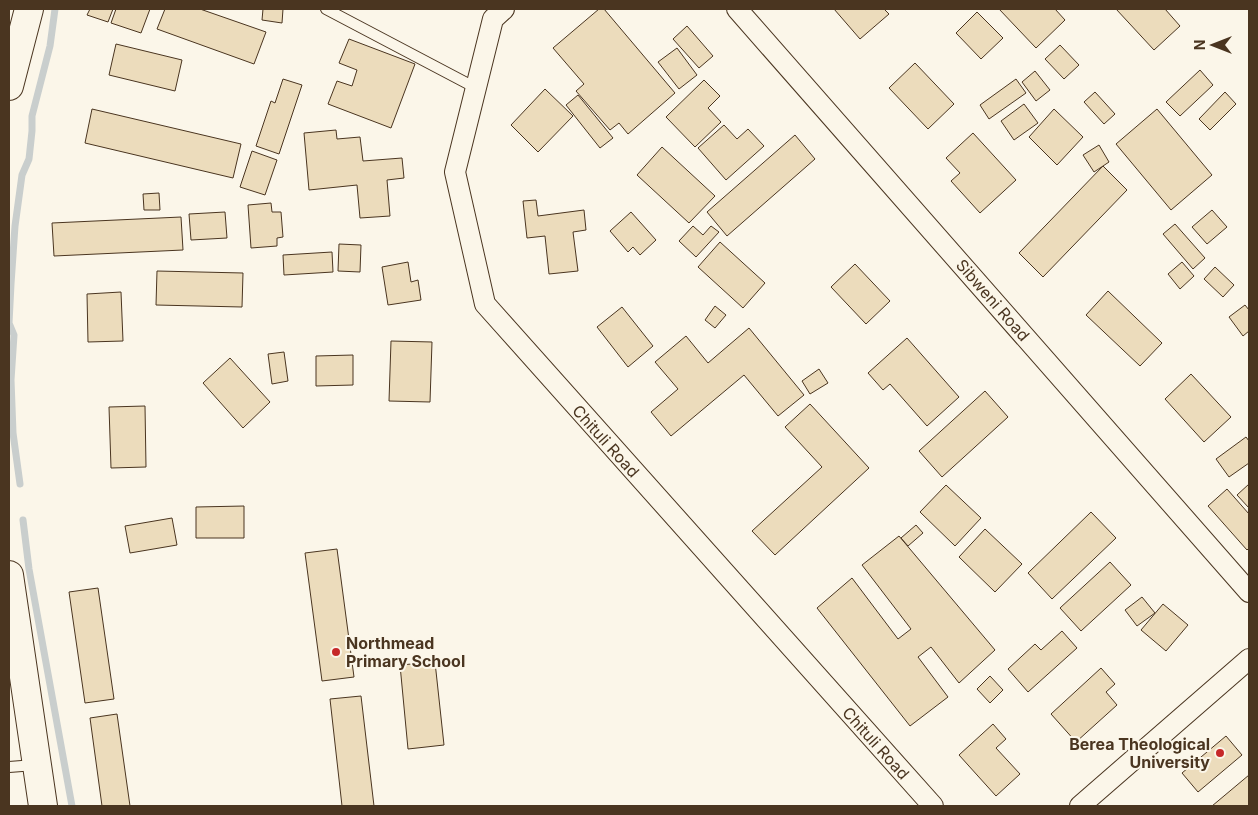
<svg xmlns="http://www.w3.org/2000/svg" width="1258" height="815" font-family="Inter,sans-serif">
	<rect width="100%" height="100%" fill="#fbf6e9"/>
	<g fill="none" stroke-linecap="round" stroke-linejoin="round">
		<path stroke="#c9cecd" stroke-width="7" d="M 20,484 L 13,433 L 11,380 L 14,335 L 9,323 L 11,284 L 15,226 L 22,175 L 29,159 L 32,131 L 32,116 L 50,46 L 55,9
			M 23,520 L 29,569 L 72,806"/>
	</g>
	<path fill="#ecdcbc" stroke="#4a3520" d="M 90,9 L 113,9 L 108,22 L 87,15 Z
		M 116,9 L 150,9 L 141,33 L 111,23 Z
		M 165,9 L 200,9 L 266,32 L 254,64 L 157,29 Z
		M 263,9 L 283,9 L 282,23 L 262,20 Z
		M 599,9 L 604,9 L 675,93 L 628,134 L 619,123 L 610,130 L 576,91 L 584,84 L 553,48 Z
		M 834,9 L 884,9 L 889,14 L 860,39 Z
		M 999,9 L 1055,9 L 1065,20 L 1036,48 Z
		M 1116,9 L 1165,9 L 1180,26 L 1154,50 Z
		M 977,12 L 1003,38 L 981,59 L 956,33 Z
		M 687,26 L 713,56 L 699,68 L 673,39 Z
		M 349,39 L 415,64 L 391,128 L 328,104 L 337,81 L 352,86 L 357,70 L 339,63 Z
		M 116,44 L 182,60 L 175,91 L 109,75 Z
		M 1060,45 L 1079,65 L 1064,79 L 1045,59 Z
		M 677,48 L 697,75 L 679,89 L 658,62 Z
		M 915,63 L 954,104 L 928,129 L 889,88 Z
		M 1200,70 L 1213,85 L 1180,116 L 1166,102 Z
		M 1035,71 L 1050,90 L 1036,101 L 1022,82 Z
		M 283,79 L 302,85 L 279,154 L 256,146 L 271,101 L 275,103 Z
		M 1016,79 L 1026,93 L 989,119 L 980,105 Z
		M 704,80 L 720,96 L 708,108 L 721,122 L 695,147 L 666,117 Z
		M 545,89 L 573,116 L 538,152 L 511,125 Z
		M 1095,92 L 1115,114 L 1104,124 L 1084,102 Z
		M 1225,92 L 1236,104 L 1210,130 L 1199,119 Z
		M 578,95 L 613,138 L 600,148 L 566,105 Z
		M 1024,104 L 1038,123 L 1014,140 L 1001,121 Z
		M 92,109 L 241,144 L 233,178 L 85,143 Z
		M 1054,109 L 1083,137 L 1057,165 L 1029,137 Z
		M 1157,109 L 1212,175 L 1171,210 L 1116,144 Z
		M 724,125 L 737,139 L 748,129 L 764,146 L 726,180 L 698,148 Z
		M 336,130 L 337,139 L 360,137 L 363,161 L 402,158 L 404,178 L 387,180 L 390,216 L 360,218 L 357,185 L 309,190 L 304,133 Z
		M 973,133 L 1016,180 L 980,213 L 951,181 L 960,173 L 946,158 Z
		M 795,135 L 815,159 L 727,236 L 707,212 Z
		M 1099,145 L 1109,162 L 1094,172 L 1083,155 Z
		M 662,147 L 715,196 L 689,223 L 637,175 Z
		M 252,151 L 277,160 L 265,195 L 240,187 Z
		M 1103,166 L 1127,190 L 1043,277 L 1019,253 Z
		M 159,193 L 160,210 L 144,210 L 143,194 Z
		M 536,200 L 538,216 L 584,210 L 586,230 L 573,232 L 578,271 L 549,274 L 545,236 L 527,238 L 523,201 Z
		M 271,203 L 272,212 L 281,212 L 283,237 L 277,238 L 277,246 L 251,248 L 248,205 Z
		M 1212,210 L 1227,227 L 1207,244 L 1192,227 Z
		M 225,212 L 227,238 L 191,240 L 189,214 Z
		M 631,212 L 656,240 L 640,255 L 633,247 L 628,252 L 610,231 Z
		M 181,217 L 183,250 L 54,256 L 52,223 Z
		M 1175,224 L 1205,258 L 1193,269 L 1163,234 Z
		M 693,226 L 703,235 L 711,226 L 719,232 L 696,257 L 679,241 Z
		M 720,242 L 765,283 L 743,308 L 698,267 Z
		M 339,244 L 361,245 L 360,272 L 338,271 Z
		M 332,252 L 333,272 L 284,275 L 283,255 Z
		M 408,262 L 411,282 L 418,280 L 421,300 L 388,305 L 382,267 Z
		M 1182,262 L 1194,276 L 1180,289 L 1168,274 Z
		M 855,264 L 890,301 L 866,324 L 831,287 Z
		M 1215,267 L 1234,285 L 1223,297 L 1204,279 Z
		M 157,271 L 243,273 L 242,307 L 156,305 Z
		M 1108,291 L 1162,343 L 1140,366 L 1086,315 Z
		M 121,292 L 123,341 L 88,342 L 87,294 Z
		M 1245,305 L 1249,310 L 1249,331 L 1243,336 L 1229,317 Z
		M 715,306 L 726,315 L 715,328 L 705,320 Z
		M 622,307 L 653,346 L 628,367 L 597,327 Z
		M 749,328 L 804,395 L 778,416 L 744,375 L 671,436 L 651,412 L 678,389 L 655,362 L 686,336 L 708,363 Z
		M 907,338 L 959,397 L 927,426 L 890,384 L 883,390 L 868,373 Z
		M 391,341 L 432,342 L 430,402 L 389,401 Z
		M 284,352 L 288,381 L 272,384 L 268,354 Z
		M 353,355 L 353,385 L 316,386 L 316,356 Z
		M 230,358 L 270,402 L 243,428 L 203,383 Z
		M 819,369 L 828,383 L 810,394 L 802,381 Z
		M 1191,374 L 1231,417 L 1204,442 L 1165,399 Z
		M 985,391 L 1008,417 L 942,477 L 919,451 Z
		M 810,404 L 869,468 L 775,555 L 752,531 L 822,467 L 785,427 Z
		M 145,406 L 146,467 L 111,468 L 109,407 Z
		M 1246,437 L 1249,441 L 1249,463 L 1229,477 L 1216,459 Z
		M 1249,484 L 1249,508 L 1237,495 Z
		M 946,485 L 981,518 L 955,546 L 920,512 Z
		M 1227,489 L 1249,514 L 1249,548 L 1247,550 L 1208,506 Z
		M 244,506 L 244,538 L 196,538 L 196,507 Z
		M 1091,512 L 1116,538 L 1052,599 L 1028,573 Z
		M 172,518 L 177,545 L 130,553 L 125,526 Z
		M 916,525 L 923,533 L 908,546 L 901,538 Z
		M 985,529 L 1022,564 L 995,592 L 959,557 Z
		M 899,536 L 995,650 L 959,683 L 931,647 L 918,657 L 948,697 L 910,726 L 817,608 L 852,578 L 898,639 L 911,629 L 862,565 Z
		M 337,549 L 354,677 L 322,681 L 305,553 Z
		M 1110,562 L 1131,585 L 1081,631 L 1060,608 Z
		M 98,588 L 114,699 L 85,703 L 69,592 Z
		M 1142,597 L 1155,613 L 1137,626 L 1125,610 Z
		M 1163,604 L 1188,625 L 1166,651 L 1141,630 Z
		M 1062,631 L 1077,648 L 1028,692 L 1008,669 L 1035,644 L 1041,650 Z
		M 435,662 L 444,745 L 408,749 L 400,665 Z
		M 1101,668 L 1115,684 L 1106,692 L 1117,705 L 1076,742 L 1051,714 Z
		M 990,676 L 1003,690 L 990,703 L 977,689 Z
		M 361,696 L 374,806 L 342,806 L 330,699 Z
		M 117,714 L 130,806 L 102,806 L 90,718 Z
		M 993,724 L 1006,739 L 996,748 L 1020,774 L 996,796 L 959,755 Z
		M 1226,736 L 1242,755 L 1198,792 L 1182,773 Z
		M 1249,775 L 1249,806 L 1212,806 Z"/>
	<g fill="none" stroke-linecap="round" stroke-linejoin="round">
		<g stroke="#4a3520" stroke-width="12">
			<path id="lane" d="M 326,9 L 476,88
				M 9,767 L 35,765"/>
		</g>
		<g stroke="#4a3520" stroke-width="22">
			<path id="street" d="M 504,9 L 493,19 L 455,172 L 485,304 L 933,806
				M 737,9 L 1249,592
				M 1080,806 L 1249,659"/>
		</g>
		<g stroke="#4a3520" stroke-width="30">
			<path id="secondary" d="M 9,86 L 29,9
				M 9,575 L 43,806"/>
		</g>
		<use href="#lane" stroke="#fbf6e9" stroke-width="10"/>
		<use href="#street" stroke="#fbf6e9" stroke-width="20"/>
		<use href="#secondary" stroke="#fbf6e9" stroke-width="28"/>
	</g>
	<g fill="#c62828" stroke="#fbf6e9" stroke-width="2">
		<circle cx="336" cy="652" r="5"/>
		<circle cx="1220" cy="753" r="5"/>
	</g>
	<g text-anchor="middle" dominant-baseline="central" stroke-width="4" stroke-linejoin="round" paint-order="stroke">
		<g font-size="16" fill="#4a3520" stroke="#fbf6e9">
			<text transform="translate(993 300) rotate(49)">Sibweni Road</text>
			<text transform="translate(606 441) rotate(48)">Chituli Road</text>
			<text transform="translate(876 743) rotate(48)">Chituli Road</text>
		</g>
		<g font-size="16" font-weight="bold" fill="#4a3520" stroke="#fbf6e9" text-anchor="start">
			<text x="346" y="643">Northmead<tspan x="346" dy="18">Primary School</tspan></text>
			<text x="1210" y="744" text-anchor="end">Berea Theological<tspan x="1210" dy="18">University</tspan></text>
		</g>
	</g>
	<rect width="1258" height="815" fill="none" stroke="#4a3520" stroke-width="20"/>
	<g transform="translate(1213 45) rotate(270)" stroke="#fbf6e9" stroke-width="4" paint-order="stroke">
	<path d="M0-4L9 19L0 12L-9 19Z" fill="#4a3520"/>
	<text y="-8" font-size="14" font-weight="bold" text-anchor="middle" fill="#4a3520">N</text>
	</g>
</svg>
